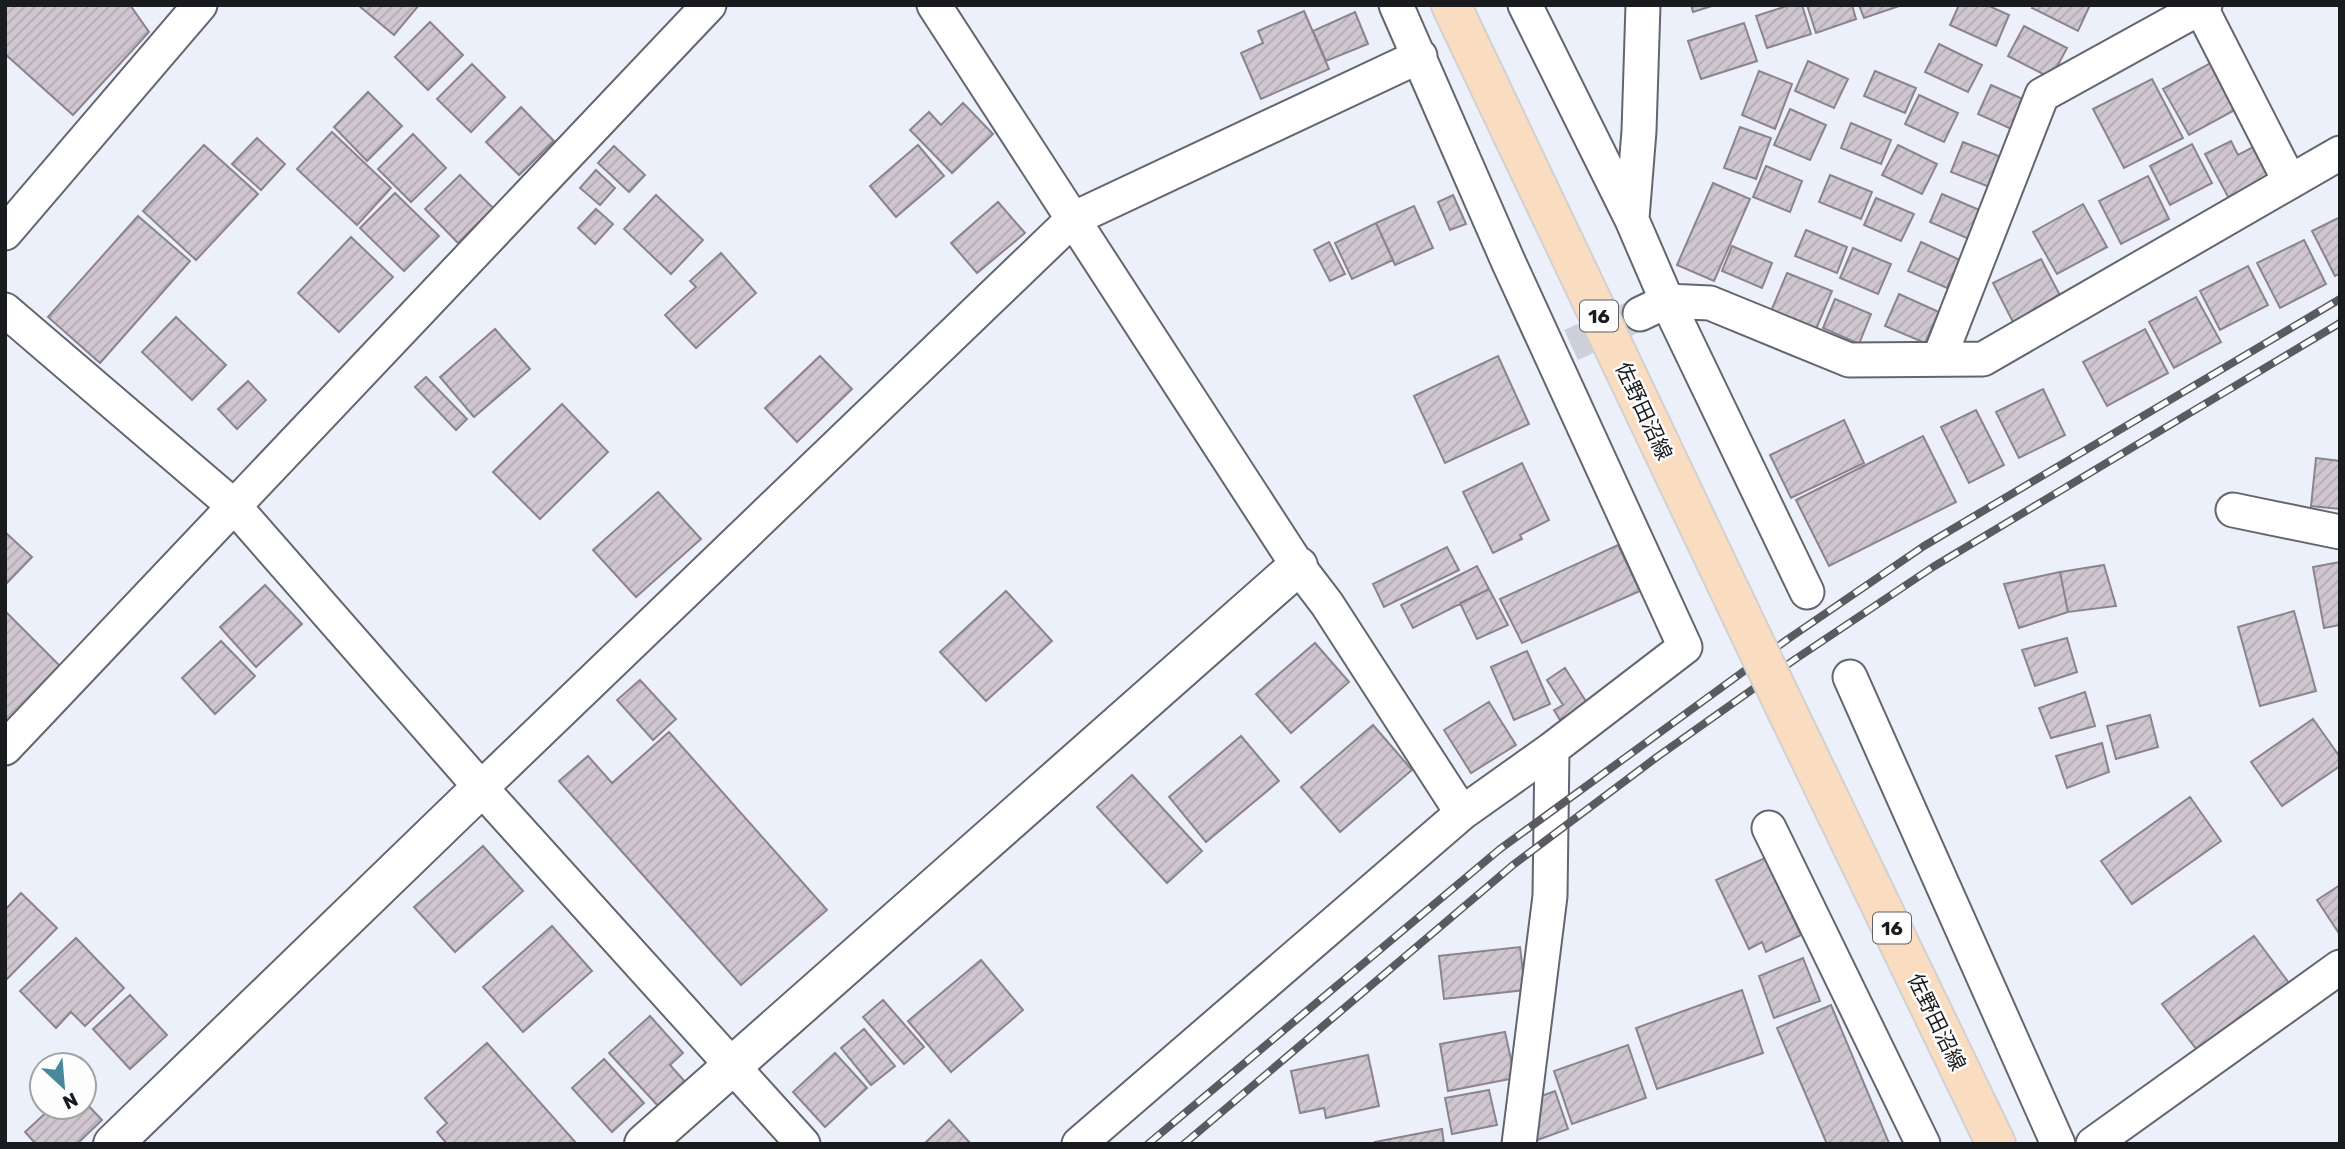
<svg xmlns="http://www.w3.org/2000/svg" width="2345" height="1149" font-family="Rubik,'Noto Sans JP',sans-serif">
	<defs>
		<pattern id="building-hatch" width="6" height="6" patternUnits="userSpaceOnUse" patternTransform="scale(1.75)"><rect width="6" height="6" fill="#cfc6d0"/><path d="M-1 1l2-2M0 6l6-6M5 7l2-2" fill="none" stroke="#b1aab2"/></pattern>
	</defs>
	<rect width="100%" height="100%" fill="#ecf0fb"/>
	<path fill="url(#building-hatch)" stroke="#8c848d" stroke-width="2" d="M 5,5 L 130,5 L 149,32 L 73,115 L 5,54 Z
		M 358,5 L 419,5 L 394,35 Z
		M 1691,5 L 1715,5 L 1693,12 Z
		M 1790,5 L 1802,5 L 1811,34 L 1767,48 L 1756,16 Z
		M 1807,5 L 1852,5 L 1856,19 L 1816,33 Z
		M 1859,5 L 1902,5 L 1864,18 Z
		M 1959,5 L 1987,5 L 2009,15 L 1996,46 L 1950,25 Z
		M 2034,5 L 2090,5 L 2078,31 L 2032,8 Z
		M 1304,11 L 1329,69 L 1261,99 L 1241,53 L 1263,43 L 1258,31 Z
		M 1355,12 L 1368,44 L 1326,61 L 1313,31 Z
		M 430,22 L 463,55 L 428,90 L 395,57 Z
		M 1744,23 L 1757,61 L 1701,79 L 1688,41 Z
		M 2024,26 L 2067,48 L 2051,78 L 2008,56 Z
		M 1939,44 L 1982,65 L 1968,92 L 1925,72 Z
		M 2216,60 L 2242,106 L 2189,135 L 2163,89 Z
		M 1808,61 L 1848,79 L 1834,108 L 1795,91 Z
		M 472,64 L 505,97 L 471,132 L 437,99 Z
		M 1759,71 L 1792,84 L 1775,129 L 1742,115 Z
		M 1875,71 L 1916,88 L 1905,113 L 1864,96 Z
		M 2152,79 L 2183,138 L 2124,168 L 2093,109 Z
		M 1991,85 L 2032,103 L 2018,132 L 1978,114 Z
		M 368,92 L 402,126 L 367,161 L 334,127 Z
		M 1919,95 L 1958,113 L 1944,142 L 1905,124 Z
		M 963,103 L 993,134 L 952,173 L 910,130 L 929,112 L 941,125 Z
		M 521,107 L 554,141 L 519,175 L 486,142 Z
		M 1790,109 L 1826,125 L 1810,160 L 1774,145 Z
		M 1851,123 L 1891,140 L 1881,164 L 1841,148 Z
		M 1740,127 L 1771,138 L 1756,179 L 1724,168 Z
		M 332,132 L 391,188 L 357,225 L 297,169 Z
		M 413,134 L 446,168 L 411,202 L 378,169 Z
		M 257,138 L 285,164 L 261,190 L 232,164 Z
		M 2231,141 L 2238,155 L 2261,143 L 2281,181 L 2233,206 L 2205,154 Z
		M 1963,142 L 2004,158 L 1992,188 L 1951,172 Z
		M 2192,144 L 2212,183 L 2170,205 L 2150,166 Z
		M 204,145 L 258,194 L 196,260 L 143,211 Z
		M 918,145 L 944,176 L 896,217 L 870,186 Z
		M 1898,145 L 1937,164 L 1922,194 L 1882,175 Z
		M 614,146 L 645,175 L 629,192 L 598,163 Z
		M 1766,166 L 1802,181 L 1790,212 L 1753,197 Z
		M 596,170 L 615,188 L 600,205 L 580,188 Z
		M 460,175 L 493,208 L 458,243 L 425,209 Z
		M 1830,175 L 1872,192 L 1861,219 L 1819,202 Z
		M 2148,176 L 2169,219 L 2121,244 L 2099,201 Z
		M 1713,183 L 1750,199 L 1714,281 L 1677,265 Z
		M 395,193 L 439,236 L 404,271 L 360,228 Z
		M 1942,194 L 1982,211 L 1969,239 L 1930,222 Z
		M 656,195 L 703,240 L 671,274 L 624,229 Z
		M 1453,195 L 1466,224 L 1450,230 L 1438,202 Z
		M 1876,198 L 1914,214 L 1901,241 L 1864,225 Z
		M 998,202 L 1025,233 L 977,273 L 951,243 Z
		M 2083,204 L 2107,247 L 2057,274 L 2033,232 Z
		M 1414,206 L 1433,248 L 1395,265 L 1376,223 Z
		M 596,209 L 613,224 L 595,244 L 578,228 Z
		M 138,216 L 190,261 L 100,363 L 48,317 Z
		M 2340,217 L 2340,273 L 2335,276 L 2312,231 Z
		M 1376,223 L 1393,260 L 1352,279 L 1335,243 Z
		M 1806,230 L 1847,247 L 1837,273 L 1795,256 Z
		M 351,237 L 393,277 L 339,332 L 298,293 Z
		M 2304,240 L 2326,284 L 2280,308 L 2257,263 Z
		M 1329,242 L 1345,274 L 1330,281 L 1314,250 Z
		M 1921,242 L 1960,260 L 1947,288 L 1908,271 Z
		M 1732,246 L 1772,263 L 1762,288 L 1722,271 Z
		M 1853,248 L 1891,264 L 1878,294 L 1840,278 Z
		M 721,253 L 756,293 L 696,348 L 665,315 L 696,287 L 690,281 Z
		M 2041,259 L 2063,301 L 2015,326 L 1993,283 Z
		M 2248,266 L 2268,305 L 2220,330 L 2200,291 Z
		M 1787,273 L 1832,291 L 1814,334 L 1769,316 Z
		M 1899,294 L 1939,312 L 1925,343 L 1885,326 Z
		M 2196,297 L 2221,342 L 2174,368 L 2149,322 Z
		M 1835,299 L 1871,314 L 1859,344 L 1823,328 Z
		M 176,317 L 226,365 L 192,400 L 142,352 Z
		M 495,329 L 530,369 L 474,417 L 440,377 Z
		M 2145,329 L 2168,373 L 2107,406 L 2083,362 Z
		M 820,356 L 852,389 L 797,442 L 765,408 Z
		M 1498,356 L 1529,424 L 1445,463 L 1414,396 Z
		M 426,377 L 467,419 L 456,430 L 415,387 Z
		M 248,381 L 266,400 L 237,429 L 218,409 Z
		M 2043,389 L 2065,435 L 2019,458 L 1996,412 Z
		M 562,404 L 608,452 L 540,519 L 493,472 Z
		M 1976,410 L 2004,465 L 1969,483 L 1941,427 Z
		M 1844,420 L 1864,463 L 1791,498 L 1770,455 Z
		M 1923,436 L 1956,502 L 1829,566 L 1796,500 Z
		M 2316,458 L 2340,461 L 2340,509 L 2311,506 Z
		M 1522,463 L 1549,520 L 1520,535 L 1522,539 L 1493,553 L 1463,492 Z
		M 658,492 L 701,539 L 636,597 L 593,550 Z
		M 5,532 L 32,557 L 5,585 Z
		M 1618,545 L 1640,591 L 1522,643 L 1500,599 Z
		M 1447,547 L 1459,570 L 1384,607 L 1373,584 Z
		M 2340,562 L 2340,625 L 2324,628 L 2313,567 Z
		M 2104,565 L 2116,606 L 2068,612 L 2060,572 Z
		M 1477,566 L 1489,589 L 1413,628 L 1401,605 Z
		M 2060,572 L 2068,612 L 2019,628 L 2004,584 Z
		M 265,585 L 302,624 L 256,667 L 220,627 Z
		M 1489,589 L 1508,625 L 1477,639 L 1460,603 Z
		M 1006,591 L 1052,641 L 986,701 L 940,652 Z
		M 5,611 L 65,671 L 5,731 Z
		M 2294,611 L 2316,691 L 2260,706 L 2238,627 Z
		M 2067,638 L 2077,672 L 2035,686 L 2022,650 Z
		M 221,641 L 255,676 L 215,714 L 182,678 Z
		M 1315,643 L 1349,682 L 1291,733 L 1256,694 Z
		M 1527,651 L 1550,704 L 1514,720 L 1491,667 Z
		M 1565,668 L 1587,703 L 1560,720 L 1554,710 L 1563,705 L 1547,680 Z
		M 640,680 L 676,719 L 653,740 L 617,700 Z
		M 2085,692 L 2095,726 L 2051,738 L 2039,708 Z
		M 1489,702 L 1516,745 L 1471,773 L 1444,730 Z
		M 2150,715 L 2158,747 L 2116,759 L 2107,726 Z
		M 2313,719 L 2340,757 L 2340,766 L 2282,806 L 2251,762 Z
		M 1373,725 L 1412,770 L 1340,832 L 1301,787 Z
		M 669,732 L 827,910 L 741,985 L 559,781 L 588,756 L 612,783 Z
		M 1241,736 L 1279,781 L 1206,842 L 1169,797 Z
		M 2102,743 L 2109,772 L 2067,788 L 2056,756 Z
		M 1132,775 L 1202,851 L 1167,883 L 1097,807 Z
		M 2190,797 L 2221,841 L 2132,904 L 2101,861 Z
		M 483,846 L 523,891 L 455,952 L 414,907 Z
		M 1765,858 L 1801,935 L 1766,952 L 1762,942 L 1749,949 L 1716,880 Z
		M 2340,885 L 2340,935 L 2317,900 Z
		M 21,893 L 57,928 L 5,981 L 5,910 Z
		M 552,926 L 592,971 L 523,1032 L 483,987 Z
		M 2254,936 L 2289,983 L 2197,1050 L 2162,1004 Z
		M 76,938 L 124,988 L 85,1026 L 71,1012 L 56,1028 L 20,991 Z
		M 1520,947 L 1525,990 L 1444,999 L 1439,956 Z
		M 1803,958 L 1820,1001 L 1774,1018 L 1759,976 Z
		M 981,960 L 1023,1010 L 951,1072 L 908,1021 Z
		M 1742,990 L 1763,1053 L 1657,1089 L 1636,1028 Z
		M 130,995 L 167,1035 L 130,1069 L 93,1029 Z
		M 883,1000 L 924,1047 L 904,1064 L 863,1017 Z
		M 1831,1005 L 1889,1143 L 1887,1144 L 1827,1144 L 1777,1028 Z
		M 650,1016 L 683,1053 L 670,1065 L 687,1084 L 660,1108 L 609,1053 Z
		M 864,1029 L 895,1066 L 871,1085 L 841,1048 Z
		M 1505,1032 L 1515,1078 L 1448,1091 L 1440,1044 Z
		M 487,1043 L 577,1144 L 447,1144 L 437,1132 L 447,1123 L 425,1098 Z
		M 1628,1045 L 1646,1098 L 1572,1124 L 1554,1071 Z
		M 835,1053 L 867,1088 L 825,1127 L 793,1092 Z
		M 1368,1055 L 1379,1106 L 1326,1118 L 1324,1108 L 1300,1113 L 1291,1071 Z
		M 604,1059 L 644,1103 L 612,1132 L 572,1088 Z
		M 1489,1090 L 1497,1125 L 1452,1134 L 1445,1098 Z
		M 1555,1091 L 1568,1129 L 1532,1142 L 1536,1098 Z
		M 84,1101 L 102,1120 L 77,1144 L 36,1144 L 25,1132 L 52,1107 L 84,1107 Z
		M 949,1120 L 971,1144 L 924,1144 Z
		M 1442,1129 L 1444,1144 L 1376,1144 L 1375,1142 Z"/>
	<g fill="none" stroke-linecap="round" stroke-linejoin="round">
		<path stroke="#ccd0da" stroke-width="33" stroke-dasharray="33 17" stroke-linecap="butt" d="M 1571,345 L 1640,314"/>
		<g stroke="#636670" stroke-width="37">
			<path id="minor" d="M 934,5 L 1298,566 L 1327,604 L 1462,813
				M 1525,5 L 1632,220 L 1667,301 L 1807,592
				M 2201,8 L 2290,182
				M 1632,218 L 1639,131 L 1643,5
				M 5,233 L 200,5
				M 5,310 L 235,507 L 481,788 L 803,1144
				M 1640,314 L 1667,301 L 1710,303 L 1849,360 L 1983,359 L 2340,153
				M 1939,359 L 2042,95 L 2205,5
				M 2233,510 L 2340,532
				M 1850,677 L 2058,1144
				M 5,748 L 709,5
				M 481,788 L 1073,219 L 1420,56
				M 1769,828 L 1923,1144
				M 1079,1144 L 1462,813 L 1552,749 L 1685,647 L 1508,261 L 1396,5
				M 1519,1144 L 1550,896 L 1552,749
				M 2093,1144 L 2340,967"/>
		</g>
		<g stroke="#636670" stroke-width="42">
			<path id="tertiary" d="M 113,1144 L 481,788
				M 644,1144 L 1298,566"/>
		</g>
		<g stroke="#d1d1d2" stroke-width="42">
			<path id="primary" d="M 1451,5 L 1747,627
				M 1787,711 L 1996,1144"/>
		</g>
		<use href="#minor" stroke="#fff" stroke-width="33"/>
		<use href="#tertiary" stroke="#fff" stroke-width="38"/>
		<use href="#primary" stroke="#fadcc1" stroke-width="38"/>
		<g stroke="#595b61" stroke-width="8">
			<path id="rail" d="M 1148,1144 L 1500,849 L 1788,639 L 1924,546 L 2340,299
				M 1184,1144 L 1513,865 L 1657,757 L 1794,660 L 1933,567 L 2340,323"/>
		</g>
		<use href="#rail" stroke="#fdfdfd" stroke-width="5" stroke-dasharray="16" stroke-linecap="butt"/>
		<g stroke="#d1d1d2" stroke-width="42" stroke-linecap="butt">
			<path id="primary-bridge" d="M 1747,627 L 1787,711"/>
		</g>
		<use href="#primary-bridge" stroke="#fadcc1" stroke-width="38"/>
	</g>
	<g text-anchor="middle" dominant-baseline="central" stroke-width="5" stroke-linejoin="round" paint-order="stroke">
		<g fill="#fdfdfd" stroke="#5e5f62" stroke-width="2">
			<rect x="1580" y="300.5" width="38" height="31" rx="5"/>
			<rect x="1873" y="912.5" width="38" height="31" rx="5"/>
		</g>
		<g font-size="19" font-weight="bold" fill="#1a1b1f">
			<text x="1599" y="316">16</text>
			<text x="1892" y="928">16</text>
		</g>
		<g font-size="21" fill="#1a1b1f" stroke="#fdfdfd">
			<text transform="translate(1644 411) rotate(65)">佐野田沼線</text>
			<text transform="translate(1937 1022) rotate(64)">佐野田沼線</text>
		</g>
	</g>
	<rect width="2345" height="1149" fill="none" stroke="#1a1b1f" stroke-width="14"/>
	<g transform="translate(63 1086) rotate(154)"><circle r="33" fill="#fdfdfd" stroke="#a2a3a4" stroke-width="2"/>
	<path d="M0-5L12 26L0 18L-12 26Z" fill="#47899a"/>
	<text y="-10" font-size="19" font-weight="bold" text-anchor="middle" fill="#1a1b1f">N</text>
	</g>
</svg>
